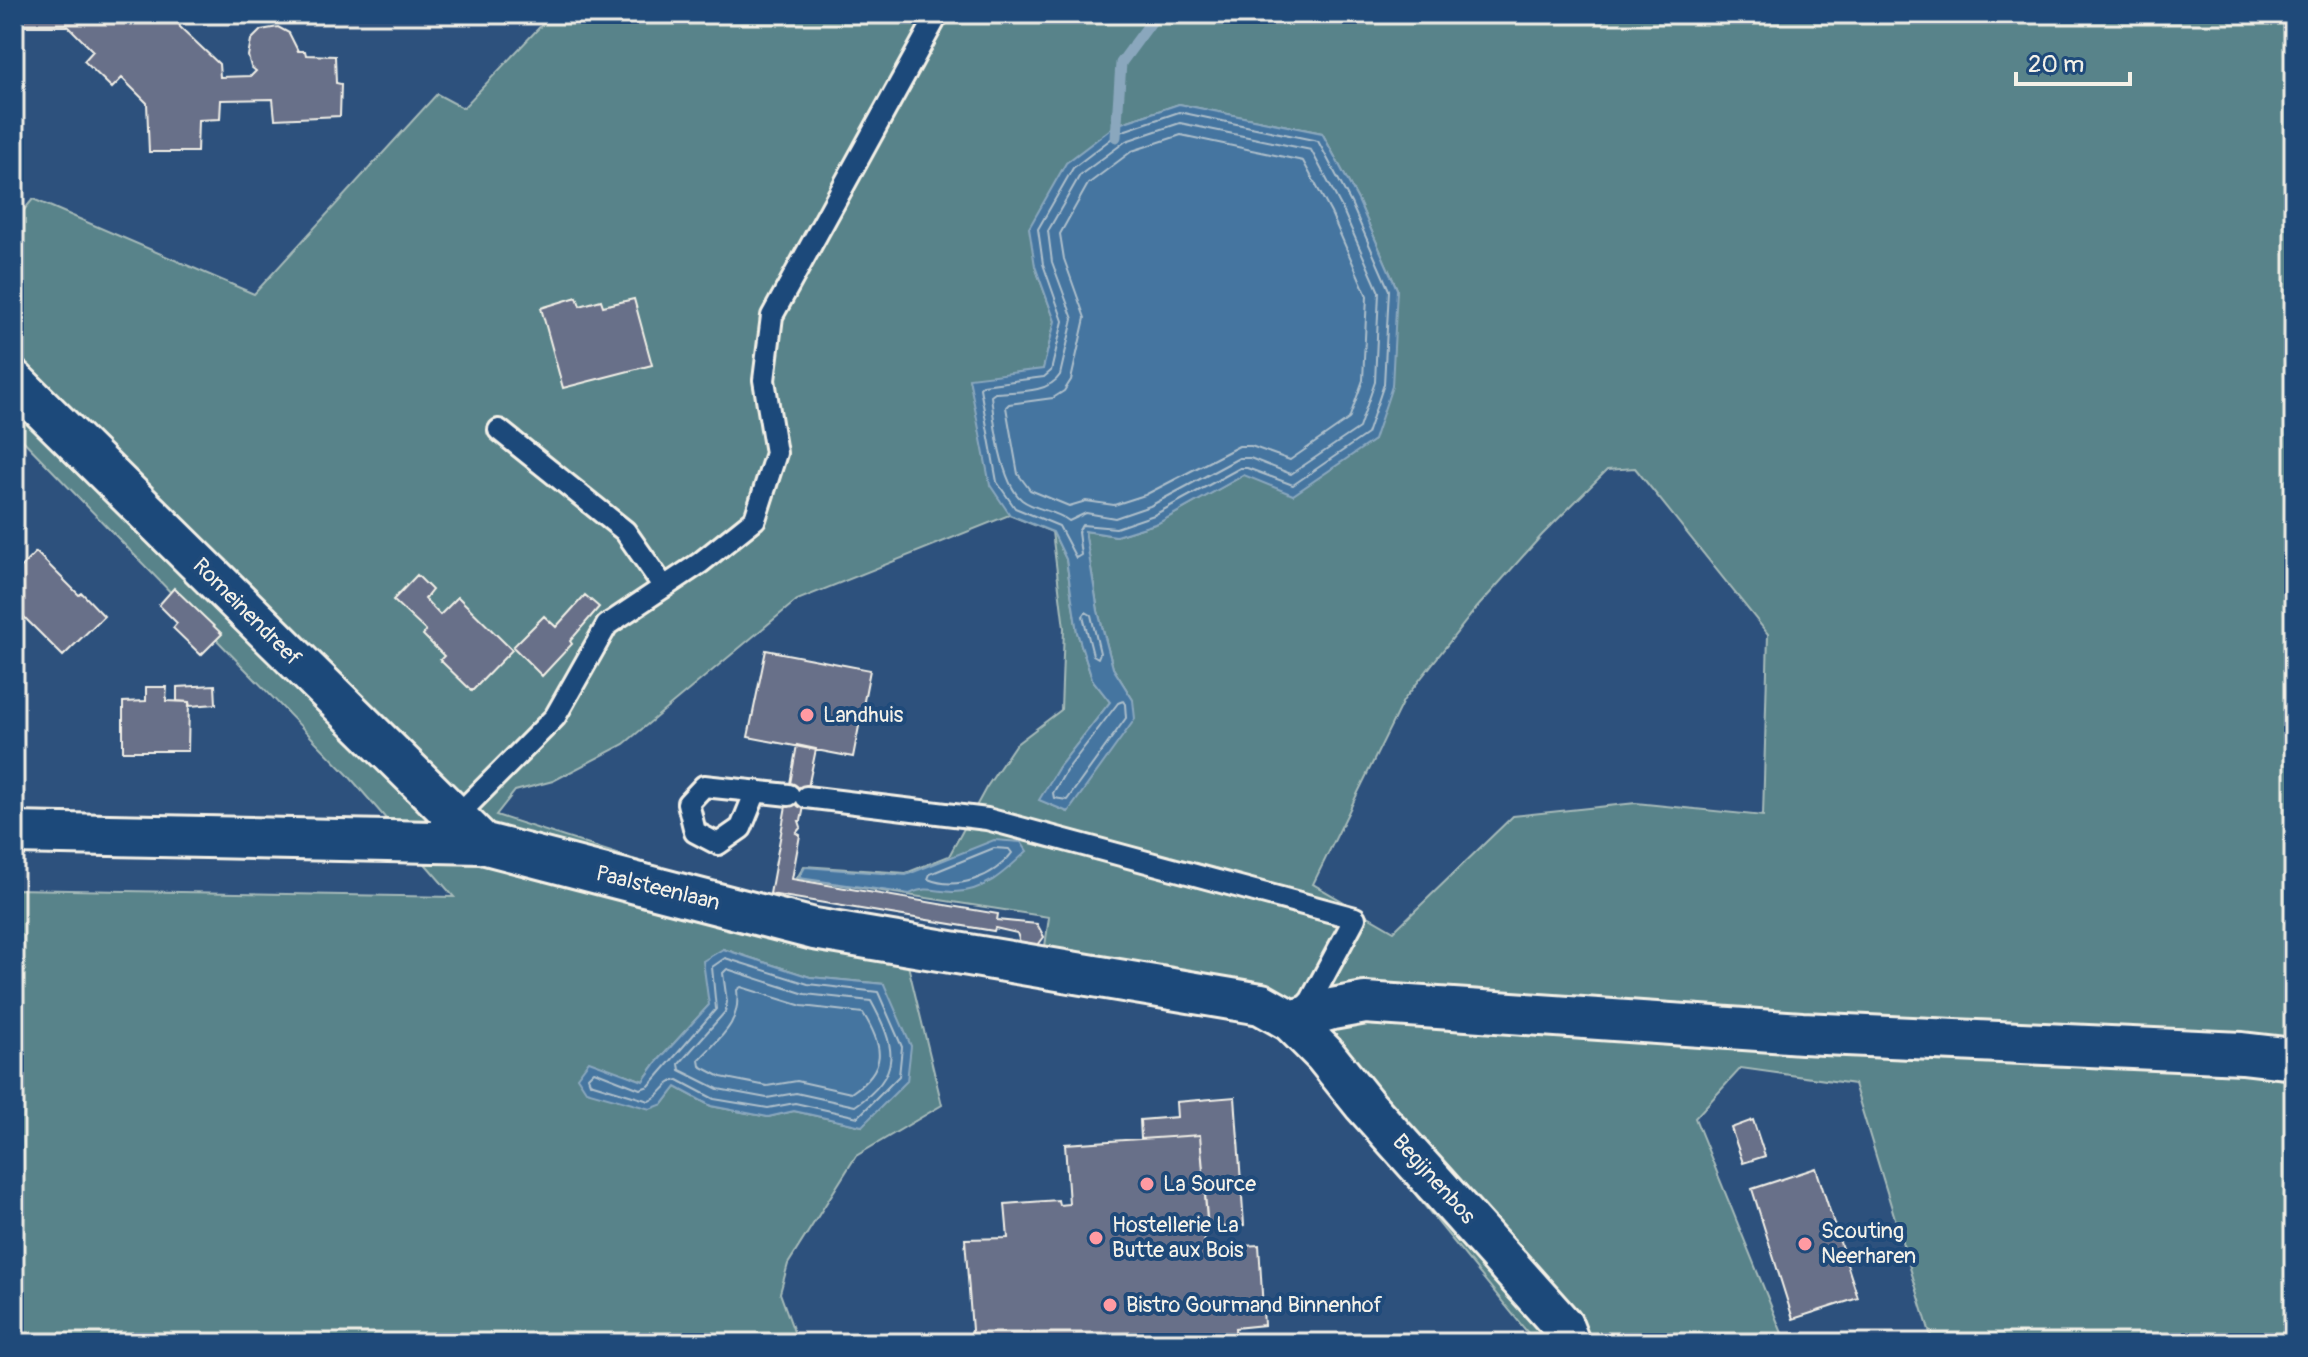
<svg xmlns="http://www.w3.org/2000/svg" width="2308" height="1357" font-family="Pangolin,sans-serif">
	<rect width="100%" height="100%" fill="#2d517d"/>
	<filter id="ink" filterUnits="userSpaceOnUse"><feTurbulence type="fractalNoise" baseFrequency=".0125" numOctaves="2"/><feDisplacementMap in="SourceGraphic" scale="16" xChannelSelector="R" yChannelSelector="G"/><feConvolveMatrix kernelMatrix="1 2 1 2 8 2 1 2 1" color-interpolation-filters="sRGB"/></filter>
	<g filter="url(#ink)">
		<path fill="#58838a" stroke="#a6bab9" stroke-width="2" fill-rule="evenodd" d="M 552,14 L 2294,14 L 2294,1343 L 1933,1343 L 1854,1084 L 1741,1068 L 1695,1118 L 1786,1343 L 1536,1343 L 1281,1029 L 905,953 L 942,1105 L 856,1156 L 788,1264 L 780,1293 L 798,1343 L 14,1343 L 14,889 L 454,897 L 348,775 L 14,431 L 14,222 L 33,199 L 254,294 L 437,94 L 463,108 ZM 1179,104 L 1322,133 L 1358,200 L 1397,289 L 1374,440 L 1344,458 L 1244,475 L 1158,523 L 1116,536 L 1085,531 L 1098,611 L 1113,668 L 1133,700 L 1068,812 L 1040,800 L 1059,767 L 1110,702 L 1092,679 L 1077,632 L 1066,559 L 1053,532 L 1010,515 L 969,379 L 1043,370 L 1055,321 L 1035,266 L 1107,133 L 1116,125 ZM 1635,468 L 1768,634 L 1763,816 L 1636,803 L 1513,816 L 1394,931 L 1313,884 L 1403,701 L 1474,611 L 1542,535 L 1607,470 ZM 1009,515 L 1052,532 L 1064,628 L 1061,710 L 1015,745 L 986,788 L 949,856 L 906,873 L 804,866 L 797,878 L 1049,917 L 1044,954 L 742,894 L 496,815 L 515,791 L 553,781 L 624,744 L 797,600 ZM 805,867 L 906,875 L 956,892 ZM 723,949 L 810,977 L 884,984 L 862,1126 L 794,1111 L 768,1117 L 711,1106 L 676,1087 L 663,1104 L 625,1074 L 643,1081 L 656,1063 L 709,1005 Z"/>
		<path fill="#4475a0" stroke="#8aa7bd" stroke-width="2" d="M 1179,104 L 1322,133 L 1358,200 L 1397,289 L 1392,386 L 1374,440 L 1293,495 L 1244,475 L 1158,523 L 1116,536 L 1085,531 L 1098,611 L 1113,668 L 1133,700 L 1135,719 L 1068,812 L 1039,800 L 1059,767 L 1110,702 L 1092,679 L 1077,632 L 1066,559 L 1053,532 L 1010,515 L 990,485 L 969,378 L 1043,369 L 1055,321 L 1035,266 L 1029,228 L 1066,163 L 1116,125 Z
			M 994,840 L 1021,842 L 1027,851 C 1006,871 984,893 952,892 C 936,891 925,886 910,894 L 799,878 L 805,867 L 906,875 Z
			M 723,949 L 810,977 L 884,984 L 911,1046 L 907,1081 L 862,1126 L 794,1111 L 768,1117 L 711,1106 L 676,1087 L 663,1104 L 650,1109 L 586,1091 L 577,1077 L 589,1061 L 643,1081 L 656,1063 L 709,1005 L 703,961 Z"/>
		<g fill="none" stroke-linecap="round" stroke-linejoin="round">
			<path stroke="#aebfcb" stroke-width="2" d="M 1179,112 L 1318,141 L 1351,203 L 1389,290 L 1384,384 L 1367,434 L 1293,485 L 1247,468 L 1240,468 L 1154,515 L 1116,528 L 1082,525 L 1078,532 L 1081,555 L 1076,558 L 1059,526 L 1015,508 L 997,482 L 980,388 L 983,385 L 1044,377 L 1051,371 L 1063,321 L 1043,264 L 1038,229 L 1073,168 L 1120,132 Z
				M 1180,123 L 1311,150 L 1342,208 L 1379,292 L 1375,382 L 1359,428 L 1291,474 L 1250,458 L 1239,458 L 1150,506 L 1115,518 L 1086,513 L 1069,521 C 1055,510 1035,510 1022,500 C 1001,483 994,422 991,396 L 995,393 C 1015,391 1048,394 1060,375 L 1073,319 L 1052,262 L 1048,231 L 1080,175 L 1126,141 Z
				M 1181,135 L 1303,161 L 1331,213 L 1367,296 L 1363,380 L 1349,419 L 1290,460 L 1251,446 L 1239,446 L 1145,495 L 1114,505 L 1086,501 L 1069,506 L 1030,490 L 1018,474 L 1006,407 L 1009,404 L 1053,398 L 1064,391 L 1071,380 L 1085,318 L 1064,259 L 1060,234 L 1088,184 L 1132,151 Z
				M 1086,612 L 1091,615 L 1100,653 L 1098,658 L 1093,655 L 1083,616 Z
				M 1123,701 L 1125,704 L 1126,718 L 1067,800 L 1054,798 L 1053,793 L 1066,771 L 1118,703 Z
				M 994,848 L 1009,849 L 1012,853 C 994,877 957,891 928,879 L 930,874 Z
				M 725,958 L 808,984 L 878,992 L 902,1047 L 899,1076 L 858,1117 L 795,1103 L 768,1108 L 714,1099 L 678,1080 C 665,1081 662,1096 649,1101 L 590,1083 L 588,1077 L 594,1071 L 640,1089 L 649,1086 L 716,1009 L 712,967 Z
				M 727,969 L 805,994 L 871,1001 C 896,1047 903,1074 855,1106 L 796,1093 L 767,1098 L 718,1089 L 680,1070 L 679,1064 L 725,1012 L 727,1002 L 723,973 Z
				M 741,987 L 802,1006 L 863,1013 C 884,1047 888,1068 851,1093 L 797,1081 L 767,1086 L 721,1077 L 700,1066 L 699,1060 C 720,1037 741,1024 737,990 Z"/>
			<path stroke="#8aa7bd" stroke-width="11" d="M 1116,137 L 1121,63 L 1157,14"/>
		</g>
		<path fill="#676f89" stroke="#f4f1e8" stroke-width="2" d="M 17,14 L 177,14 L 180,27 L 219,64 L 220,77 L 251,76 L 256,71 L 251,67 L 248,56 L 251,40 L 261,30 L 278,27 L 289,33 L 298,51 L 305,51 L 306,55 L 335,56 L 336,83 L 341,84 L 340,116 L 275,119 L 273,99 L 221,100 L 220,119 L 198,120 L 197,152 L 149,152 L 147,103 L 122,78 L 112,88 L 84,61 L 93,51 L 68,26 L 19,26 Z
			M 577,297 L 580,306 L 601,300 L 603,306 L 634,299 L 652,365 L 563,388 L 541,308 Z
			M 36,552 L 79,595 L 82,593 L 104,616 L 63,656 L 22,615 L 14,623 L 14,574 Z
			M 417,575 L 432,590 L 425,599 L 440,615 L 458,597 L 512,650 L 472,691 L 440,660 L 444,656 L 423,635 L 426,631 L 393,600 Z
			M 174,588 L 222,634 L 201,655 L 173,628 L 177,623 L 159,605 Z
			M 585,595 L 599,607 L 570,641 L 572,644 L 542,676 L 513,647 L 544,616 L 556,627 Z
			M 766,650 L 870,670 L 853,757 L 748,737 Z
			M 215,685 L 216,704 L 190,706 L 189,702 L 177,701 L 177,687 Z
			M 146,687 L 167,687 L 166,701 L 189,702 L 188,751 L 123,751 L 123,702 L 146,701 Z
			M 797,745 L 816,749 L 801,821 L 799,821 L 801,827 L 796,833 L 800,835 L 792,879 L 998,914 L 997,920 L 1037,924 L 1044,937 L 1038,945 L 1020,942 L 1017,933 L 995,928 L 994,931 L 770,894 Z
			M 1235,1097 L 1244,1225 L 1208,1228 L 1200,1135 L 1141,1139 L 1140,1120 L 1177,1117 L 1176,1102 Z
			M 1753,1120 L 1765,1156 L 1743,1163 L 1731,1128 Z
			M 1200,1135 L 1208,1233 L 1204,1233 L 1205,1248 L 1259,1245 L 1264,1325 L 1235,1328 L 1236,1343 L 973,1343 L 965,1239 L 1008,1238 L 1005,1204 L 1058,1200 L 1059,1205 L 1069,1204 L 1065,1144 Z
			M 1816,1168 L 1858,1298 L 1793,1319 L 1752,1189 Z"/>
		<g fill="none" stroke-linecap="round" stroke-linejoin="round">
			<g stroke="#f4f1e8" stroke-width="26">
				<path id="service" d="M 499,430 L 625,531 L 664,587
					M 756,791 L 741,828 L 718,844 L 695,832 L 688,803 L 704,786 L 789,795
					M 806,797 L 987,819 L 1355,918 L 1311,1000 L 1299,1013
					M 455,818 L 555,717 L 607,625 L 700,563 L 755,519 L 776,453 L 764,380 L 772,316 L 938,14"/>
			</g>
			<g stroke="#f4f1e8" stroke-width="46">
				<path id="minor" d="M 14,381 L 482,843
					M 14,833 L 482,843 L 814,929 L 1261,1004 L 1291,1021 L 1324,1054 L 1364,1104 L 1562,1325 L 1569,1343
					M 1291,1021 L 1332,1009 L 1365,1003 L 1802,1033 L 2242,1053 L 2294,1059"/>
			</g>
			<use href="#service" stroke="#1f4a7a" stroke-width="20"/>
			<use href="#minor" stroke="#1f4a7a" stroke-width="40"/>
		</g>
	</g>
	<g fill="#ff9aa2" stroke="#1f4a7a" stroke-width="3">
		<circle cx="807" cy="715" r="8"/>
		<circle cx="1147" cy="1184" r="8"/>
		<circle cx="1096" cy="1238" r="8"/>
		<circle cx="1805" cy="1244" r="8"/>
		<circle cx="1110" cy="1305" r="8"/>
	</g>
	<g text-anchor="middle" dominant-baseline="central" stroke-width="8" stroke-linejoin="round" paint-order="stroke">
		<g font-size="22" fill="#f4f1e8" stroke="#1f4a7a">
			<text transform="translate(247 612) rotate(45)">Romeinendreef</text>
			<text transform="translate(658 888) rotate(14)">Paalsteenlaan</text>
			<text transform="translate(1434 1179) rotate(48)">Begijnenbos</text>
		</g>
		<g font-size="22" fill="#f4f1e8" stroke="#1f4a7a" text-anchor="start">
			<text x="823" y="715">Landhuis</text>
			<text x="1163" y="1184">La Source</text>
			<text x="1112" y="1225">Hostellerie La<tspan x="1112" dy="25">Butte aux Bois</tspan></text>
			<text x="1821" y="1231">Scouting<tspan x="1821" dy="25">Neerharen</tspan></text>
			<text x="1126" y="1305">Bistro Gourmand Binnenhof</text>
		</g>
	</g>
	<rect width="2308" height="1357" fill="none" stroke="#1f4a7a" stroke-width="48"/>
	<rect x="24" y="24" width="2260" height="1309" fill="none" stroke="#f4f1e8" stroke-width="3" filter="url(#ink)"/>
	<path d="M2016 72v12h114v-12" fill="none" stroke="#f4f1e8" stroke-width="4"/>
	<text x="2028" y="72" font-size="24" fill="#f4f1e8" stroke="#1f4a7a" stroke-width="6" paint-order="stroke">20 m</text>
</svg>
